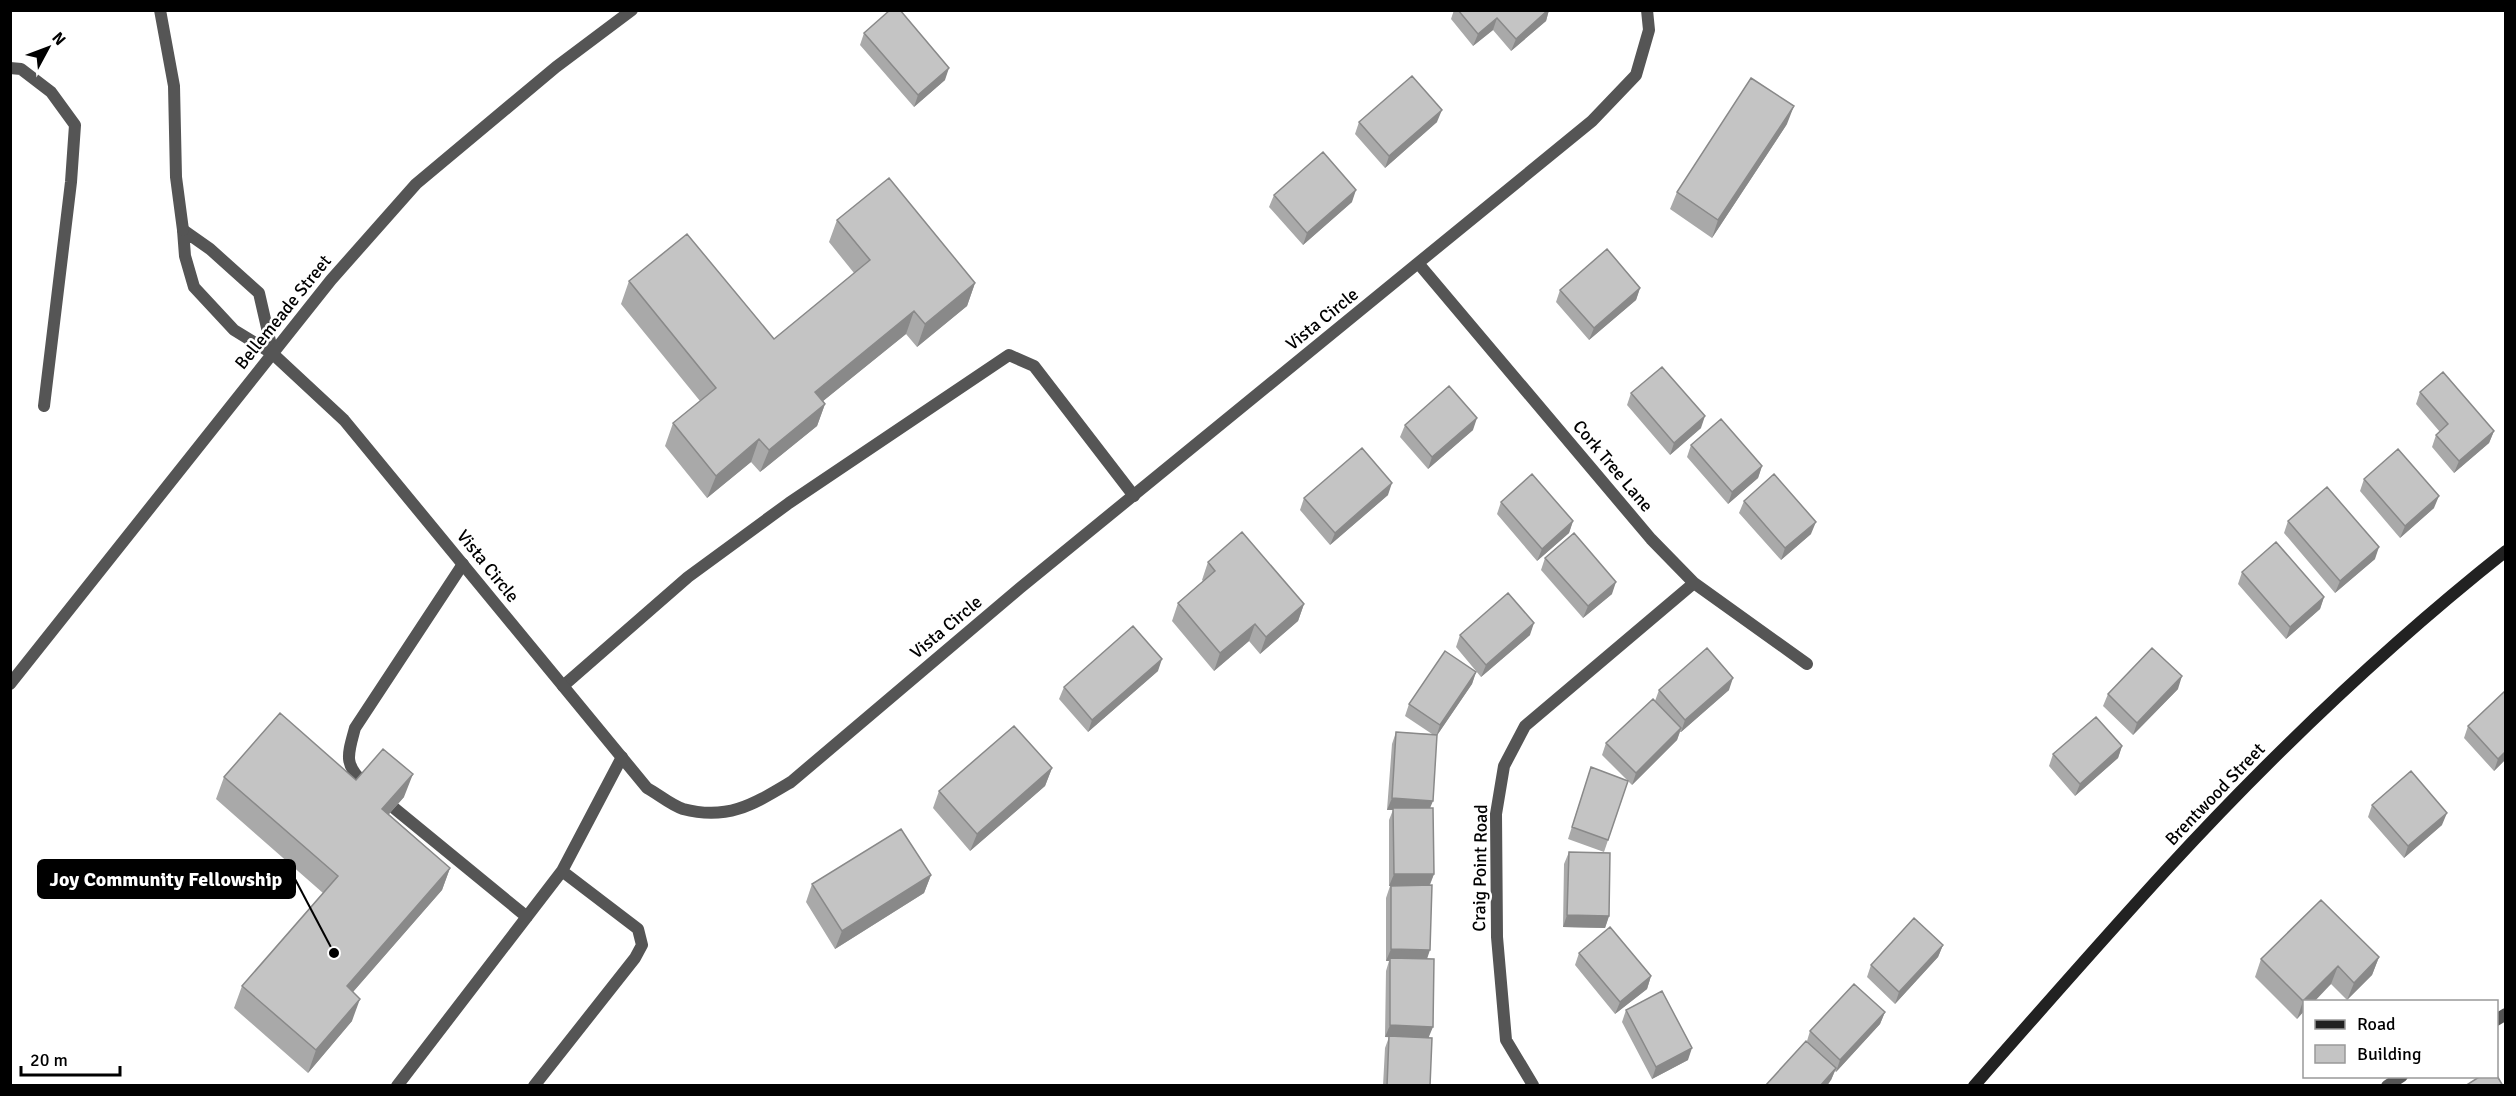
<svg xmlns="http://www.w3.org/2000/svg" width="2516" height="1096" font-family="Signika,sans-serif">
	<rect width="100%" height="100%" fill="#fff"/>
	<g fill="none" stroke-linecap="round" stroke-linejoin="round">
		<path stroke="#555" stroke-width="12" d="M 183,230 L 210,249 L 259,293 L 273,354 L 234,330 L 194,287 L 185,256 Z
			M 563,686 L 688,577 L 789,503 L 1009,355 L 1034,366 L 1134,496
			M 364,783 C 343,764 348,754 355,728 L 463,564
			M 394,808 L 527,917
			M 397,1086 L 562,871 L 622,757
			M 534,1086 L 635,958 L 642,945 L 638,929 L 562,871"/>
		<path stroke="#555" stroke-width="12" d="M 160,10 L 174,86 L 176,177 L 183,230
			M 10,68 L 21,69 L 51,92 L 75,125 L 71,182 L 44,406
			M 1418,263 L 1651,539 L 1694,583 L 1807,664
			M 273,354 L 344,420 L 647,788 C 658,794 671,805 683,809 C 728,821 754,804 791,782 L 1020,588 L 1592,121 L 1636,75 L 1649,30 L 1647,10
			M 10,684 L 331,280 L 416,184 L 556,67 L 632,10
			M 2496,1020 L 2506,1014
			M 1533,1085 L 1506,1040 L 1497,937 L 1496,814 L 1504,766 L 1525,726 L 1694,583
			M 2387,1086 L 2402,1076"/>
		<path stroke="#222" stroke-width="12" d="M 1974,1086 C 2038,1013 2102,940 2168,868 C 2272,755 2385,647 2506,551"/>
	</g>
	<path fill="#a9a9a9" d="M 1454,10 L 1549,10 L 1546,21 L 1511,51 L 1493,30 L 1473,46 L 1451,19 Z
		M 864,33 L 945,80 L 914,107 L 860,45 Z
		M 1359,122 L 1437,122 L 1385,168 L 1355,134 Z
		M 1787,124 L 1712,238 L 1670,209 L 1677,192 Z
		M 1274,195 L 1352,202 L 1303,245 L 1269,207 Z
		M 837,220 L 975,283 L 967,306 L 917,347 L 906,334 L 823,401 L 825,404 L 817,426 L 760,472 L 751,462 L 707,498 L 665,446 L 673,423 L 700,401 L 621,304 L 629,281 L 774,339 L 854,273 L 829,242 Z
		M 1640,288 L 1636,300 L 1589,340 L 1556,302 L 1560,290 Z
		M 2420,392 L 2494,431 L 2489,443 L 2454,473 L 2432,447 L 2436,435 L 2440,432 L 2416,404 Z
		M 1631,393 L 1701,428 L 1670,455 L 1627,405 Z
		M 1405,425 L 1473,430 L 1428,469 L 1400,437 Z
		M 1691,445 L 1762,466 L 1758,478 L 1728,504 L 1687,457 Z
		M 2364,479 L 2434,508 L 2400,538 L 2360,491 Z
		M 1388,495 L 1330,545 L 1300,510 L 1304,498 Z
		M 1744,501 L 1811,534 L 1781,560 L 1739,513 Z
		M 1501,502 L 1573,521 L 1569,533 L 1537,561 L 1497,514 Z
		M 2288,521 L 2375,559 L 2335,593 L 2284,533 Z
		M 1545,558 L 1612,594 L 1583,618 L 1541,570 Z
		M 1208,562 L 1304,604 L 1298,621 L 1260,654 L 1249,641 L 1214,671 L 1172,621 L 1178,603 L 1203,581 L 1202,580 Z
		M 2242,572 L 2324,597 L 2320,609 L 2286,639 L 2238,584 Z
		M 1460,635 L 1530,635 L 1481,677 L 1456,647 Z
		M 1158,671 L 1088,732 L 1059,699 L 1064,687 Z
		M 1476,672 L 1472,684 L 1437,735 L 1430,808 L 1434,874 L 1430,885 L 1427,959 L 1430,1086 L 1383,1086 L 1385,1048 L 1389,1037 L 1385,1037 L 1386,971 L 1389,961 L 1386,961 L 1386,898 L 1390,886 L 1389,886 L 1389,820 L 1393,810 L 1387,810 L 1392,744 L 1396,732 L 1432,734 L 1405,716 L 1409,704 Z
		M 2178,689 L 2133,735 L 2103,706 L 2108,694 Z
		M 1659,690 L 1729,690 L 1681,732 L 1680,732 L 1677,740 L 1632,785 L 1628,781 L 1604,852 L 1568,839 L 1591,767 L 1628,781 L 1602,755 L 1606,743 L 1655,701 Z
		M 2468,726 L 2505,760 L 2494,771 L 2464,738 Z
		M 2122,746 L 2118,758 L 2075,796 L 2049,766 L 2053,754 Z
		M 1052,768 L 1045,786 L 970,851 L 933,808 L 939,791 Z
		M 224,777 L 356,780 L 404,797 L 389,814 L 450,868 L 442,890 L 353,992 L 352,1021 L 308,1073 L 234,1008 L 242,986 L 323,893 L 216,799 Z
		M 2372,805 L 2442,825 L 2404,858 L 2368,817 Z
		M 1569,852 L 1609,916 L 1605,928 L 1563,927 L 1564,864 Z
		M 931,875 L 924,893 L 835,949 L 806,902 L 812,884 Z
		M 1943,945 L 1938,957 L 1895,1004 L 1867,977 L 1871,965 Z
		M 1579,953 L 1651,976 L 1647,989 L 1615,1014 L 1575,965 Z
		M 2379,957 L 2372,975 L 2347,1000 L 2331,984 L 2304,1002 L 2304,1011 L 2297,1019 L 2255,977 L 2261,959 Z
		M 1626,1010 L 1688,1060 L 1652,1079 L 1622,1022 Z
		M 1885,1012 L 1880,1024 L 1836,1072 L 1835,1071 L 1831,1080 L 1807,1041 L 1810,1031 Z"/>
	<path fill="#898989" d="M 1548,10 L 1549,10 L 1546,21 L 1511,51 L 1516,39 Z
		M 1497,18 L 1493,30 L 1473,46 L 1478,34 Z
		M 949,68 L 945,80 L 914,107 L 918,95 Z
		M 1794,106 L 1787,124 L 1712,238 L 1718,220 Z
		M 1442,110 L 1437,122 L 1385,168 L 1389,156 Z
		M 1356,190 L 1352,202 L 1303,245 L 1307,233 Z
		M 975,283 L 967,306 L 917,347 L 925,324 Z
		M 1640,288 L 1636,300 L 1589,340 L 1594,328 Z
		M 914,311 L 906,334 L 807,414 L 815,392 Z
		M 825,404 L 817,426 L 760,472 L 769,450 Z
		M 1705,416 L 1701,428 L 1670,455 L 1674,443 Z
		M 1477,418 L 1473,430 L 1428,469 L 1432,457 Z
		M 2494,431 L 2489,443 L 2454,473 L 2459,461 Z
		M 759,439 L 751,462 L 707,498 L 716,476 Z
		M 1762,466 L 1758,478 L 1728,504 L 1732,492 Z
		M 1392,483 L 1388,495 L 1330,545 L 1335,533 Z
		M 2439,496 L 2434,508 L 2400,538 L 2405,526 Z
		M 1573,521 L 1569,533 L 1537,561 L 1542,549 Z
		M 1816,522 L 1811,534 L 1781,560 L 1785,548 Z
		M 2379,547 L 2375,559 L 2335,593 L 2340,581 Z
		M 1616,582 L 1612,594 L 1583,618 L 1588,606 Z
		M 2324,597 L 2320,609 L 2286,639 L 2290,627 Z
		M 1304,604 L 1298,621 L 1260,654 L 1266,637 Z
		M 1534,623 L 1530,635 L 1481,677 L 1486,665 Z
		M 1255,624 L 1249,641 L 1214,671 L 1220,653 Z
		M 1162,659 L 1158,671 L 1088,732 L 1092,720 Z
		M 1476,672 L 1472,684 L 1436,737 L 1440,725 Z
		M 2182,676 L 2178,689 L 2133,735 L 2137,723 Z
		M 1733,678 L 1729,690 L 1681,732 L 1685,720 Z
		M 1681,728 L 1677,740 L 1632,785 L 1636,773 Z
		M 2122,746 L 2118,758 L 2075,796 L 2080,784 Z
		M 2505,752 L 2505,760 L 2494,771 L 2498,759 Z
		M 1052,768 L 1045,786 L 970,851 L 977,834 Z
		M 413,774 L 404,797 L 374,831 L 382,809 Z
		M 1392,798 L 1433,801 L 1428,813 L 1393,808 L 1393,810 L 1387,810 Z
		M 2447,813 L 2442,825 L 2404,858 L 2408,846 Z
		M 450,868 L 442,890 L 338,1009 L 347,986 Z
		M 1394,874 L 1434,874 L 1429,886 L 1389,886 Z
		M 931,875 L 924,893 L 835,949 L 842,931 Z
		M 1567,915 L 1609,916 L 1605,928 L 1563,927 Z
		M 1943,945 L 1938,957 L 1895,1004 L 1899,992 Z
		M 1391,949 L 1430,950 L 1426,962 L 1390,958 L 1389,961 L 1386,961 Z
		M 2379,957 L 2372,975 L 2347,1000 L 2354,983 Z
		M 2338,966 L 2331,984 L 2314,1002 L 2304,1002 L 2304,1011 L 2297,1019 L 2303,1001 Z
		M 1651,976 L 1647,989 L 1615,1014 L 1620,1002 Z
		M 360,999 L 352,1021 L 308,1073 L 316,1050 Z
		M 1885,1012 L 1880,1024 L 1836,1072 L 1840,1060 Z
		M 1390,1025 L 1433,1027 L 1428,1039 L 1385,1037 Z
		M 1692,1048 L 1688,1060 L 1652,1079 L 1656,1067 Z
		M 1836,1068 L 1831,1080 L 1827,1086 L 1820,1086 Z"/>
	<path fill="#c4c4c4" stroke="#898989" stroke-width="1.5" d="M 890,10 L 900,10 L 949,68 L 918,95 L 864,33 Z
		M 1458,10 L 1548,10 L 1516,39 L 1497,18 L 1478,34 Z
		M 1412,76 L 1442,110 L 1389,156 L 1359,122 Z
		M 1751,78 L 1794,106 L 1718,220 L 1677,192 Z
		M 1323,152 L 1356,190 L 1307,233 L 1274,195 Z
		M 889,178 L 975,283 L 925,324 L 914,311 L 815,392 L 825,404 L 769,450 L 759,439 L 716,476 L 673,423 L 716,388 L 629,281 L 687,234 L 774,339 L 870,260 L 837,220 Z
		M 1607,249 L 1640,288 L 1594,328 L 1560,290 Z
		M 1662,367 L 1705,416 L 1674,443 L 1631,393 Z
		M 2443,372 L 2494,431 L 2459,461 L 2436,435 L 2448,424 L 2420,392 Z
		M 1449,386 L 1477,418 L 1432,457 L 1405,425 Z
		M 1721,419 L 1762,466 L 1732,492 L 1691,445 Z
		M 1362,448 L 1392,483 L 1335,533 L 1304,498 Z
		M 2398,449 L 2439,496 L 2405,526 L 2364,479 Z
		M 1532,474 L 1573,521 L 1542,549 L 1501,502 Z
		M 1774,474 L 1816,522 L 1785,548 L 1744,501 Z
		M 2327,487 L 2379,547 L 2340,581 L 2288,521 Z
		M 1242,532 L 1304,604 L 1266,637 L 1255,624 L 1220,653 L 1178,603 L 1215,571 L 1208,562 Z
		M 1574,533 L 1616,582 L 1588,606 L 1545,558 Z
		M 2276,542 L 2324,597 L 2290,627 L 2242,572 Z
		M 1508,593 L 1534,623 L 1486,665 L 1460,635 Z
		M 1133,626 L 1162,659 L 1092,720 L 1064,687 Z
		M 1707,648 L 1733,678 L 1685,720 L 1659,690 Z
		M 2152,648 L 2182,676 L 2137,723 L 2108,694 Z
		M 1445,651 L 1476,672 L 1440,725 L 1409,704 Z
		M 2505,691 L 2505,752 L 2498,759 L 2468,726 Z
		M 1653,699 L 1681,728 L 1636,773 L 1606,743 Z
		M 280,713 L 356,780 L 383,749 L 413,774 L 382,809 L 450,868 L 347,986 L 360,999 L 316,1050 L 242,986 L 338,876 L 224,777 Z
		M 2096,717 L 2122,746 L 2080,784 L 2053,754 Z
		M 1014,726 L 1052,768 L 977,834 L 939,791 Z
		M 1396,732 L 1437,735 L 1433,801 L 1392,798 Z
		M 1591,767 L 1628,781 L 1608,840 L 1572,827 Z
		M 2411,771 L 2447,813 L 2408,846 L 2372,805 Z
		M 1393,808 L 1433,808 L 1434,874 L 1394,874 Z
		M 901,829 L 931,875 L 842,931 L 812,884 Z
		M 1569,852 L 1610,853 L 1609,916 L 1567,915 Z
		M 1432,885 L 1430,950 L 1391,949 L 1391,886 Z
		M 2321,900 L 2379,957 L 2354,983 L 2338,966 L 2303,1001 L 2261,959 Z
		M 1914,918 L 1943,945 L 1899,992 L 1871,965 Z
		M 1610,927 L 1651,976 L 1620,1002 L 1579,953 Z
		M 1390,958 L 1434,959 L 1433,1027 L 1390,1025 Z
		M 1854,984 L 1885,1012 L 1840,1060 L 1810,1031 Z
		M 1662,991 L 1692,1048 L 1656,1067 L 1626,1010 Z
		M 1389,1036 L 1432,1038 L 1430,1086 L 1387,1086 Z
		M 1806,1041 L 1836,1068 L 1820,1086 L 1765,1086 Z
		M 2496,1074 L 2503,1086 L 2465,1086 L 2479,1077 L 2496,1077 Z"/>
	<g text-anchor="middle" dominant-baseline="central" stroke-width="5" stroke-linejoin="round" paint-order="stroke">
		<g font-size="18" fill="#000" stroke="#fff">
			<text transform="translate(283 312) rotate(-51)">Bellemeade Street</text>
			<text transform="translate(1322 319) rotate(-39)">Vista Circle</text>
			<text transform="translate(1613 466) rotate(50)">Cork Tree Lane</text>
			<text transform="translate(488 566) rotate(51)">Vista Circle</text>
			<text transform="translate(946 627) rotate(-40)">Vista Circle</text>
			<text transform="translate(2215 794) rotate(-46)">Brentwood Street</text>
			<text transform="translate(1480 868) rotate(-89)">Craig Point Road</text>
		</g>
	</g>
	<path fill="none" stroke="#000" stroke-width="2" d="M334 953L295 879"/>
	<circle fill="#000" stroke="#fff" stroke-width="2" cx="334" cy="953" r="6"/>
	<rect fill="#000" stroke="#000" stroke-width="2" x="38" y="860" width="257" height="38" rx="6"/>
	<g font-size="20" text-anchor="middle" font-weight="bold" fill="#fff">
		<text x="166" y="886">Joy Community Fellowship</text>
	</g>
	<rect width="2516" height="1096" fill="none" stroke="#000000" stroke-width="24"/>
	<rect x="2303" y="1000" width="195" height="78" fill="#ffffff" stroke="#999999" stroke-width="1.5"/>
	<rect x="2315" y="1020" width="30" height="9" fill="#222222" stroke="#999999" stroke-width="1.5"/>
	<text x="2357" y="1030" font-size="18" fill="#000000">Road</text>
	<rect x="2315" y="1045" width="30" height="18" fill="#c4c4c4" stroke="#999999" stroke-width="1.5"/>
	<text x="2357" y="1060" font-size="18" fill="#000000">Building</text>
	<g transform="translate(48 48) rotate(49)" stroke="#ffffff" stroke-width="4.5" paint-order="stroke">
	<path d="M0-4.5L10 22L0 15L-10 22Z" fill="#000000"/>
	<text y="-9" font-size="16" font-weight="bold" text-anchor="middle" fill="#000000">N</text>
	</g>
	<path d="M21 1066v9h99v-9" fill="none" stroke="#000000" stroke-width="3"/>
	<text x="30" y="1066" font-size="18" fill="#000000" stroke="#ffffff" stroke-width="4.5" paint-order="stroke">20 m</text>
</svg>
